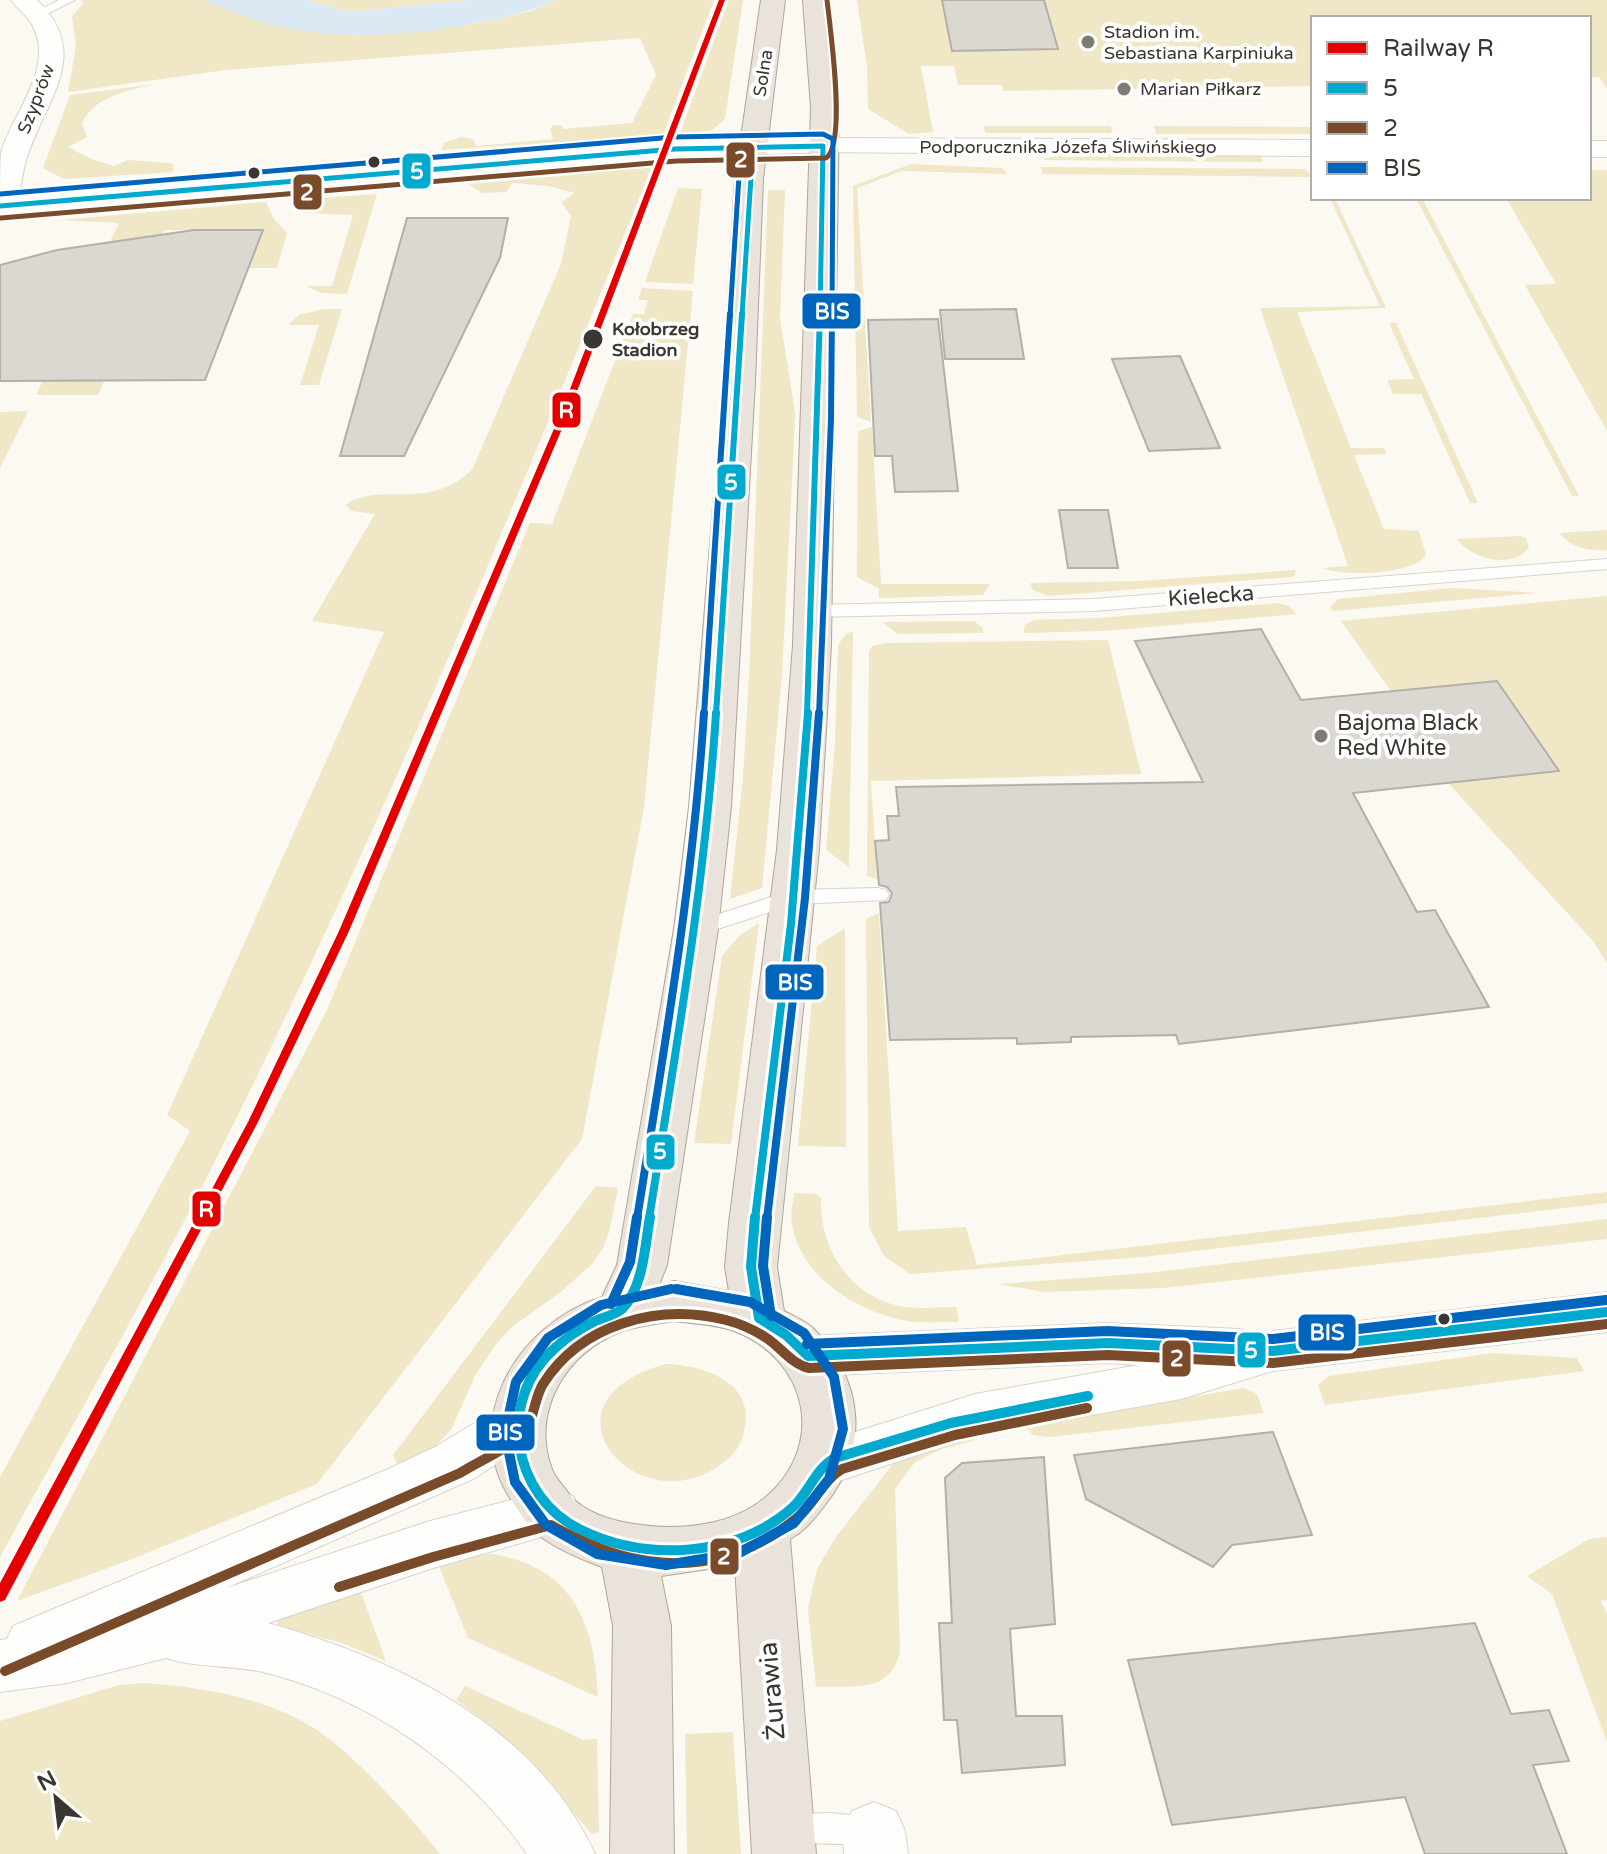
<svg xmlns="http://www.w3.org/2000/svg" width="1607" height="1854" font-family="'Varela Round',sans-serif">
	<rect width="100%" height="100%" fill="#fbf9f2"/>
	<path fill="#f0e7c7" d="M 80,0 L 203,0 L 353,35 L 475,24 L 530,11 L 557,0 L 714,0 L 663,135 L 441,150 L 444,143 L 461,137 L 473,139 L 476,146 L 553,139 L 550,129 L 553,125 L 561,125 L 563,129 L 632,123 L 656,75 L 640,38 L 226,70 L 68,92 L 76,46 L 72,16 L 84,3 Z
		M 307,0 L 474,0 L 349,12 Z
		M 729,0 L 743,0 L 725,119 L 712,130 L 679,136 Z
		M 857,0 L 1607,0 L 1607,89 L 1599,77 L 1589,77 L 1589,18 L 1313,18 L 1313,86 L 1003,91 L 1002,85 L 958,85 L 954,66 L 921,66 L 933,132 L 909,134 L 868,109 L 867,67 Z
		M 156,84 C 130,90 93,96 82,124 L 87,137 L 68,147 L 91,159 L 114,166 L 128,160 L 168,163 L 173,164 L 173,172 L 64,179 L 43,168 L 70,95 Z
		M 984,126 L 1111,126 L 1112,133 L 985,133 Z
		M 1154,126 L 1313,127 L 1313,134 L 1156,134 Z
		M 1062,154 L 1260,154 L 1263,162 L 1041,160 Z
		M 653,164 C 518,499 380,832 218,1155 C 150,1291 73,1423 0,1557 L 0,1477 L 190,1131 L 167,1115 L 384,632 L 312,621 L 375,514 L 351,511 L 346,505 C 379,480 426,513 472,470 L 561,264 L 571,216 L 561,202 L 575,193 L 548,186 L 512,183 L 506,192 L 482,193 L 469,184 L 584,174 Z
		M 911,164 L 1002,168 L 1007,174 L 902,171 L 857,188 L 871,422 L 857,417 L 853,186 Z
		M 1041,167 L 1305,169 L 1313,177 L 1043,174 Z
		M 1589,170 L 1607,170 L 1607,431 L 1525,285 L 1556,284 L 1506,198 L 1589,198 Z
		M 429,178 L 437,182 L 299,194 L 311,187 Z
		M 678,188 L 702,189 L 693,284 L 645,282 Z
		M 768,190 L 785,190 L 780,318 L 795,412 L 793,462 L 782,675 L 762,888 L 730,899 L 743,777 L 749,678 Z
		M 253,192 L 264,197 L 119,209 L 119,204 Z
		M 377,194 L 347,294 L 322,293 L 306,286 L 332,286 L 353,215 L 303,213 L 295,200 Z
		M 1330,198 L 1335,198 L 1386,308 L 1297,312 L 1351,448 L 1384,448 L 1387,454 L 1354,455 L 1384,529 L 1419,531 L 1426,555 C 1414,575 1342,577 1323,568 L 1348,566 L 1260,308 L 1380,306 Z
		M 1417,200 L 1423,200 L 1579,496 L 1572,496 Z
		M 266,202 L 274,219 L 287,233 L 277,268 L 249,268 L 263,230 L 164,230 L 157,247 L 163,247 L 98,395 L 36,395 L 119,223 L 60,220 Z
		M 642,288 L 693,291 L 644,807 L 582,1139 L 317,1484 L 127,1561 L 17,1601 L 326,1012 L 530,523 L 552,524 L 633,314 L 644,314 L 648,300 L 638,300 Z
		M 323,309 L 342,309 L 319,385 L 300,385 L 319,325 L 288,325 L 299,315 Z
		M 1389,323 L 1396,323 L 1478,503 L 1470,503 L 1421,394 L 1393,394 L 1387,380 L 1414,379 Z
		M 28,411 L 0,468 L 0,412 Z
		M 872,427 L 881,584 L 990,584 L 983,595 L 879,598 L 879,589 L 857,577 L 858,431 Z
		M 1607,530 L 1607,550 C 1589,551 1571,548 1559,533 Z
		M 1520,536 L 1526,538 L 1529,547 C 1513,570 1471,559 1457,539 Z
		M 1296,570 L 1295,575 L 1291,577 L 1048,596 L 1033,590 L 1030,583 L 1138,581 Z
		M 1452,588 L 1538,593 L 1333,611 L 1330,607 L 1338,599 Z
		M 1607,596 L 1607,963 L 1593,941 L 1448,783 L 1391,691 L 1341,621 Z
		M 1277,603 L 1289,606 L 1297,614 L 1104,631 L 1023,633 L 1025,625 L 1034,620 L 1099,618 Z
		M 974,621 L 983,628 L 983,633 L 898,634 L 882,622 Z
		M 853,631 L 849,867 L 826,850 L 835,743 L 838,645 L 845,635 Z
		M 1108,640 L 1141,774 L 871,781 L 877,879 L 867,876 L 869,651 L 872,646 L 887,643 Z
		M 879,913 L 898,1231 L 966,1227 L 977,1265 L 1607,1192 L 1607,1203 L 1143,1257 L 910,1274 L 884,1256 L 869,1227 L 866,919 Z
		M 759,923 L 731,1144 L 694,1143 L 722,956 L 739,936 Z
		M 845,928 L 846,1147 L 798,1146 L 817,946 Z
		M 596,1186 L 618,1188 L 609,1232 L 603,1248 L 592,1264 L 562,1291 L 512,1327 L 496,1344 L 475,1376 L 451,1430 L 429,1453 L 400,1470 L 393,1455 Z
		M 794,1193 L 816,1194 L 821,1198 C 819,1250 852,1300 906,1307 C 923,1309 940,1307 956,1307 L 959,1322 C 945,1322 930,1323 916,1322 C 865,1317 800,1279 792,1224 C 790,1214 793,1203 794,1193 Z
		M 1607,1219 L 1607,1239 L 1163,1288 L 1045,1292 L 998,1284 L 1147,1273 Z
		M 1493,1353 L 1577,1358 L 1584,1371 L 1325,1405 L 1318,1385 L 1329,1376 Z
		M 666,1364 C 700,1365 753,1380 745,1425 C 744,1437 739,1449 730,1457 C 646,1535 523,1403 666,1364 Z
		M 1244,1388 L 1257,1394 L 1264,1413 L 1050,1437 L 1033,1435 L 1023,1425 Z
		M 980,1432 L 973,1441 L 942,1449 L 915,1462 L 895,1489 L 900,1652 C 890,1695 852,1685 816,1687 L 808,1609 L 817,1569 L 836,1537 L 892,1465 L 907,1455 Z
		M 1607,1537 L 1607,1600 L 1601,1601 L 1607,1614 L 1607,1742 L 1552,1594 L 1527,1576 L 1589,1539 Z
		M 492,1554 C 573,1567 595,1623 598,1697 L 468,1638 L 438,1564 L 465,1556 Z
		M 359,1587 L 386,1661 L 342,1643 L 278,1626 L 276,1617 Z
		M 143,1683 C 200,1687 265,1697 314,1728 C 352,1752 412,1818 440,1854 L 0,1854 L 0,1721 L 119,1685 Z
		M 465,1686 L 584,1740 L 597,1739 L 599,1832 L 592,1834 C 549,1785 510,1737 456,1700 Z
		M 733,1732 L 741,1854 L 687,1854 L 685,1734 Z"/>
	<path fill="#dbe9f5" d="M 203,0 L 307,0 L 349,12 L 474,0 L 557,0 C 485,30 368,43 291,29 C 262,24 231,11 203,0 Z"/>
	<path fill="#dbd7d1" stroke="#b3afa9" stroke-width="2" d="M 942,0 L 1044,0 L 1058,49 L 952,51 Z
		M 407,218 L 508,218 L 500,258 L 404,456 L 340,456 Z
		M 194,230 L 263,230 L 205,380 L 0,381 L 0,265 L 57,250 Z
		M 1016,309 L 1024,359 L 945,359 L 940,310 Z
		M 938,319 L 958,491 L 895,492 L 892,456 L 875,456 L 868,320 Z
		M 1180,356 L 1220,448 L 1149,451 L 1112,359 Z
		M 1059,510 L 1108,510 L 1118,568 L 1068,568 Z
		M 1261,629 L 1301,700 L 1497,681 L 1559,771 L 1353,793 L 1417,912 L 1435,910 L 1489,1007 L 1179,1044 L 1176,1035 L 1071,1037 L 1071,1042 L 1017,1044 L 1017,1038 L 890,1040 L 880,903 L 889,902 L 892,893 L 887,887 L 879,885 L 875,841 L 889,840 L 887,816 L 899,816 L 896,787 L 1203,782 L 1135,641 Z
		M 1273,1432 L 1312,1535 L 1232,1545 L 1213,1567 L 1086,1499 L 1074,1455 Z
		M 1044,1457 L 1055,1624 L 1010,1629 L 1016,1716 L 1062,1716 L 1065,1765 L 962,1773 L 957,1720 L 944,1720 L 939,1623 L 952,1623 L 945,1478 L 962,1463 Z
		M 1475,1623 L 1511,1714 L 1549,1710 L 1569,1761 L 1533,1765 L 1567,1854 L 1425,1854 L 1405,1797 L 1172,1825 L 1128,1660 Z"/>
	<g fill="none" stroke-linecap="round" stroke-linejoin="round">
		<g stroke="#d7d4cd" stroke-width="2">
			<path id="service" d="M 59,0 L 75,0 L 43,16 L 33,13 Z
				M 1607,559 L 1607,569 L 1094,611 L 813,617 L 804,611 L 813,605 L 1094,599 Z
				M 878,888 L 886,890 L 889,895 L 886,900 L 795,904 L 696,936 L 688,934 L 685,929 L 688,924 L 793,890 Z
				M 829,1813 L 873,1817 L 884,1821 L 889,1831 L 884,1841 C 872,1846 784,1844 772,1839 L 767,1829 L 772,1819 L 783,1815 Z"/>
		</g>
		<g stroke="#d7d4cd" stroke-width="2">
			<path id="minor" d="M 11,0 L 37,0 C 93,53 46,100 27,157 C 22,173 20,190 18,206 L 13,212 L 0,214 C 0,195 0,170 1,152 C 13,112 57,66 31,23 C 26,14 17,9 11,0 Z
				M 823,138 L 1313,140 L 1313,156 L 813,152 L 809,146 L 813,140 Z
				M 1589,141 L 1607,141 L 1607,157 L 1589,157 Z
				M 874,1802 L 896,1811 L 905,1831 L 908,1854 L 844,1854 L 843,1831 L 852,1811 Z"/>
		</g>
		<g stroke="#d7d4cd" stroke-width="2">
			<path id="tertiary" d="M 823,138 L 833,140 L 837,146 L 833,152 L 675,157 L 0,215 L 0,197 L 675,141 Z
				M 1607,1292 L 1607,1332 L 1273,1371 L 1181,1399 L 975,1436 L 824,1486 L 805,1480 L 796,1464 L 805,1448 L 975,1394 L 1139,1365 L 1108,1363 L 808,1376 L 789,1370 L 782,1356 L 789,1342 L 808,1336 L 1108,1323 L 1239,1329 L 1258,1335 L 1273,1331 Z
				M 515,1403 L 534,1410 L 542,1425 L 534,1440 L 473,1479 L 226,1588 L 430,1521 L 553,1489 L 573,1496 L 581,1512 L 573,1528 L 430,1569 L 268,1623 C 396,1659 537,1726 595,1854 L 527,1854 C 465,1765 369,1698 263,1672 C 232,1665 197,1668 166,1658 L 67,1683 L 0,1692 L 0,1640 L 7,1639 L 13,1626 L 386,1470 L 435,1447 L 496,1410 Z"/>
		</g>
		<g stroke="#b1a596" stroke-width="2">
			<path id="primary" d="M 761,0 L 785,0 L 763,179 L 755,382 L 731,807 L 718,929 L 667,1265 L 659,1285 L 674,1281 L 729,1291 L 725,1267 L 729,1223 L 777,850 L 793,645 L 811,108 L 803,0 L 827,0 L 839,108 L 831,645 L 819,850 L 777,1267 L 784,1311 C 794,1316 808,1322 815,1330 C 864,1383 870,1448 825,1505 C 814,1519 806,1530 790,1539 L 816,1854 L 752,1854 L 735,1565 L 661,1576 L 671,1626 L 674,1854 L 610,1854 L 613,1626 L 602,1567 C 580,1559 555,1548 537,1534 C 528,1527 521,1514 514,1504 C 457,1424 516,1324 602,1297 L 617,1265 L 674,929 L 689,807 L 723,382 L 735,179 ZM 674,1321 C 693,1324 716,1324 734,1331 C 807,1359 827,1443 767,1496 C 732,1527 677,1531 634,1524 C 612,1521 583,1512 569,1494 C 564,1486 555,1478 552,1469 C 530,1412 566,1353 620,1332 C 637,1326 657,1324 674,1321 Z"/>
		</g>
		<use href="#service" fill="#fefefd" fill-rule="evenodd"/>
		<use href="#minor" fill="#fefefd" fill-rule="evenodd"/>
		<use href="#tertiary" fill="#fefefd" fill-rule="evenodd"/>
		<use href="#primary" fill="#eae3db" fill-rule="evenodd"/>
		<g stroke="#fff" stroke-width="9">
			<path id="bus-1-far3" d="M 0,206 L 675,149 L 823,146 L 820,316
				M 742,316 L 753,146"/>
		</g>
		<g stroke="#fff" stroke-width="11">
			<path id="bus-1-far2" d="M 716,715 L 742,314
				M 807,715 L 820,314"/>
		</g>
		<g stroke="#fff" stroke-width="14">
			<path id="bus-1-far1" d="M 649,1219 C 676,1050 705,883 716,713
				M 755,1219 L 791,924 L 808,713"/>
		</g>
		<g stroke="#fff" stroke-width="16">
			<path id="bus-1" d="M 650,1217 C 645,1244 644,1287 622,1309 C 615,1315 604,1317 595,1321 C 581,1328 567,1337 555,1348 C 496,1400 511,1496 581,1530 C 647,1562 736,1557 792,1508 C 809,1493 815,1469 835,1458 L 951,1423 L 1088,1396
				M 755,1217 L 751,1267 L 759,1318 L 786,1335 L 808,1356 L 1108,1343 L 1273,1351 L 1607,1312"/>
		</g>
		<g stroke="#fff" stroke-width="9">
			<path id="bus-2-far1" d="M 1,218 L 676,161 L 826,158 C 847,144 830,27 827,0"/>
		</g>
		<g stroke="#fff" stroke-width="16">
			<path id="bus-2" d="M 339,1587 L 433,1557 L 551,1525 C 633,1573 719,1581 797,1518 C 814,1504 823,1480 842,1469 L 955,1435 L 1087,1408
				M 5,1671 L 460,1473 C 479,1461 506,1450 522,1434 C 534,1423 534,1398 543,1384 C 581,1324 658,1303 726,1320 C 738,1323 754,1330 765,1337 C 780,1346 791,1364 809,1368 L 1108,1355 L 1273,1363 L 1607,1324"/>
		</g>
		<g stroke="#fff" stroke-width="9">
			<path id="bus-3-far3" d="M 0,194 L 674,137 L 823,134 L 833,139 L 832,316
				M 730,316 L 741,145"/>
		</g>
		<g stroke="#fff" stroke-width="11">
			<path id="bus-3-far2" d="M 704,715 L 730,314
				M 819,715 L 831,419 L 832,314"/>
		</g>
		<g stroke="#fff" stroke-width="14">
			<path id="bus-3-far1" d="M 637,1219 C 664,1050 693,883 704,713
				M 767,1219 L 805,898 L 819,713"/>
		</g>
		<g stroke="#fff" stroke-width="16">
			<path id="bus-3" d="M 767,1217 L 763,1266 L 771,1316
				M 671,1289 L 601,1305 L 548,1338 L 516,1382 L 505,1433 L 515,1482 L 546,1525 L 597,1554 L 666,1565 L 739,1553 L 794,1523 L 829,1479 L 843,1429 L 834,1377 L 804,1333 L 750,1302 L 676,1289
				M 611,1304 L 630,1262 L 637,1217
				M 807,1344 L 1107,1331 L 1273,1339 L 1606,1300"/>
		</g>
		<use href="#bus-1-far3" stroke="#00a9ce" stroke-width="5"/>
		<use href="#bus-1-far2" stroke="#00a9ce" stroke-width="6"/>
		<use href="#bus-1-far1" stroke="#00a9ce" stroke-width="8"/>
		<use href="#bus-1" stroke="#00a9ce" stroke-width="10"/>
		<use href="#bus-2-far1" stroke="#7a4b2a" stroke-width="5"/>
		<use href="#bus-2" stroke="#7a4b2a" stroke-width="10"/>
		<use href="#bus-3-far3" stroke="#0065bd" stroke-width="5"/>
		<use href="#bus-3-far2" stroke="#0065bd" stroke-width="6"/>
		<use href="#bus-3-far1" stroke="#0065bd" stroke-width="8"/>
		<use href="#bus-3" stroke="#0065bd" stroke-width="10"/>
		<g stroke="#fff" stroke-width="6">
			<path id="rail-1" d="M 719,0 L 725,0 L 570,410 L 349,931 L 258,1122 L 5,1600 L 0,1602 L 0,1583 L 248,1122 L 339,931 L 562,410 Z"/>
		</g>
		<use href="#rail-1" fill="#e50000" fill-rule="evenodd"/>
	</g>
	<g fill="#7d7b73" stroke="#fff" stroke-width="3">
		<circle cx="1088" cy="42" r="8"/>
		<circle cx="1124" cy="89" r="8"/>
		<circle cx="1321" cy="736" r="8"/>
	</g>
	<g fill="#39372f" stroke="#fff" stroke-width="3">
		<circle cx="374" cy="162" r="7"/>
		<circle cx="254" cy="173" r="7"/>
		<circle cx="593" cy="339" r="11"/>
		<circle cx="1444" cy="1319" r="7"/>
	</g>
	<g text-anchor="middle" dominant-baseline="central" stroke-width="8" stroke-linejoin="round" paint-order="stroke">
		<g font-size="18" fill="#39372f" stroke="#fff" text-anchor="start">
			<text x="1104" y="32">Stadion im.<tspan x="1104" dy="21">Sebastiana Karpiniuka</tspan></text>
			<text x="1140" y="89">Marian Piłkarz</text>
		</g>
		<g font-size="18" fill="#39372f" stroke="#fff">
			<text transform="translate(763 73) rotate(-81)">Solna</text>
			<text transform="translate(36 99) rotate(-69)">Szyprów</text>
			<text x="1068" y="147">Podporucznika Józefa Śliwińskiego</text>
		</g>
		<g font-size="18" font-weight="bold" fill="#39372f" stroke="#fff" text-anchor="start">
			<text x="612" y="329">Kołobrzeg<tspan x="612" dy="21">Stadion</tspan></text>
		</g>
		<g font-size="22" fill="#39372f" stroke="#fff">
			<text transform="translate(1211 596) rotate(-4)">Kielecka</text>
		</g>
		<g font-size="22" fill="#39372f" stroke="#fff" text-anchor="start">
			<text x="1337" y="723">Bajoma Black<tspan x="1337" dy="25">Red White</tspan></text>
		</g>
		<g font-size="26" fill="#39372f" stroke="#fff">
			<text transform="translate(772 1691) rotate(-95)">Żurawia</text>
		</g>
	</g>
	<g stroke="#fff" stroke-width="3">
		<rect x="725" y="141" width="31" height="38" rx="8" fill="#7a4b2a"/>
		<rect x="401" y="152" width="31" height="38" rx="8" fill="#00a9ce"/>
		<rect x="292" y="173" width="31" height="38" rx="8" fill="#7a4b2a"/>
		<rect x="801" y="292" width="61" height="38" rx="8" fill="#0065bd"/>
		<rect x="551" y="391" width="31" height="38" rx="8" fill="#e50000"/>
		<rect x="716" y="463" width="31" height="38" rx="8" fill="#00a9ce"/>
		<rect x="764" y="963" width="61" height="38" rx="8" fill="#0065bd"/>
		<rect x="645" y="1133" width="31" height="38" rx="8" fill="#00a9ce"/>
		<rect x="191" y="1190" width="31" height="38" rx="8" fill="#e50000"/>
		<rect x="1297" y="1313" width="60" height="39" rx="8" fill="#0065bd"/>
		<rect x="1236" y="1331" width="31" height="38" rx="8" fill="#00a9ce"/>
		<rect x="1161" y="1339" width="31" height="39" rx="8" fill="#7a4b2a"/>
		<rect x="475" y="1413" width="61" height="39" rx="8" fill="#0065bd"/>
		<rect x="709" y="1537" width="31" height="39" rx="8" fill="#7a4b2a"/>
	</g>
	<g font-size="22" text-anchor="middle" font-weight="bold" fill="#fff">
		<text x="741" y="167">2</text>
		<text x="417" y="179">5</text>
		<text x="307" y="200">2</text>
		<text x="832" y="319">BIS</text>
		<text x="566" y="418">R</text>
		<text x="731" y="490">5</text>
		<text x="795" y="990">BIS</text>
		<text x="660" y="1159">5</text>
		<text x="206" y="1217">R</text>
		<text x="1327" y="1340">BIS</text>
		<text x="1251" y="1358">5</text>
		<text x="1177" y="1366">2</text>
		<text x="505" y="1440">BIS</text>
		<text x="724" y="1564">2</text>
	</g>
	<rect x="1311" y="16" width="280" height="184" fill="#ffffff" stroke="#b0afac" stroke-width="2"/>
	<rect x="1327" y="42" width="40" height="12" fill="#e50000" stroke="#b0afac" stroke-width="2"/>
	<text x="1383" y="56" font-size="24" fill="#39372f">Railway R</text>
	<rect x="1327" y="82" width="40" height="12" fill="#00a9ce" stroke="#b0afac" stroke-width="2"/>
	<text x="1383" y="96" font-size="24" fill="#39372f">5</text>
	<rect x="1327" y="122" width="40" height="12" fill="#7a4b2a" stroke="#b0afac" stroke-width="2"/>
	<text x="1383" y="136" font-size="24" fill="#39372f">2</text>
	<rect x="1327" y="162" width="40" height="12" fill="#0065bd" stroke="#b0afac" stroke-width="2"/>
	<text x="1383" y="176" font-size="24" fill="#39372f">BIS</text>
	<g transform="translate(56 1798) rotate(332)" stroke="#ffffff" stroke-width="6" paint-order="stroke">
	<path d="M0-6L14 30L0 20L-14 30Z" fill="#39372f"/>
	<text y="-12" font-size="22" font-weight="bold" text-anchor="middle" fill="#39372f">N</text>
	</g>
</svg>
